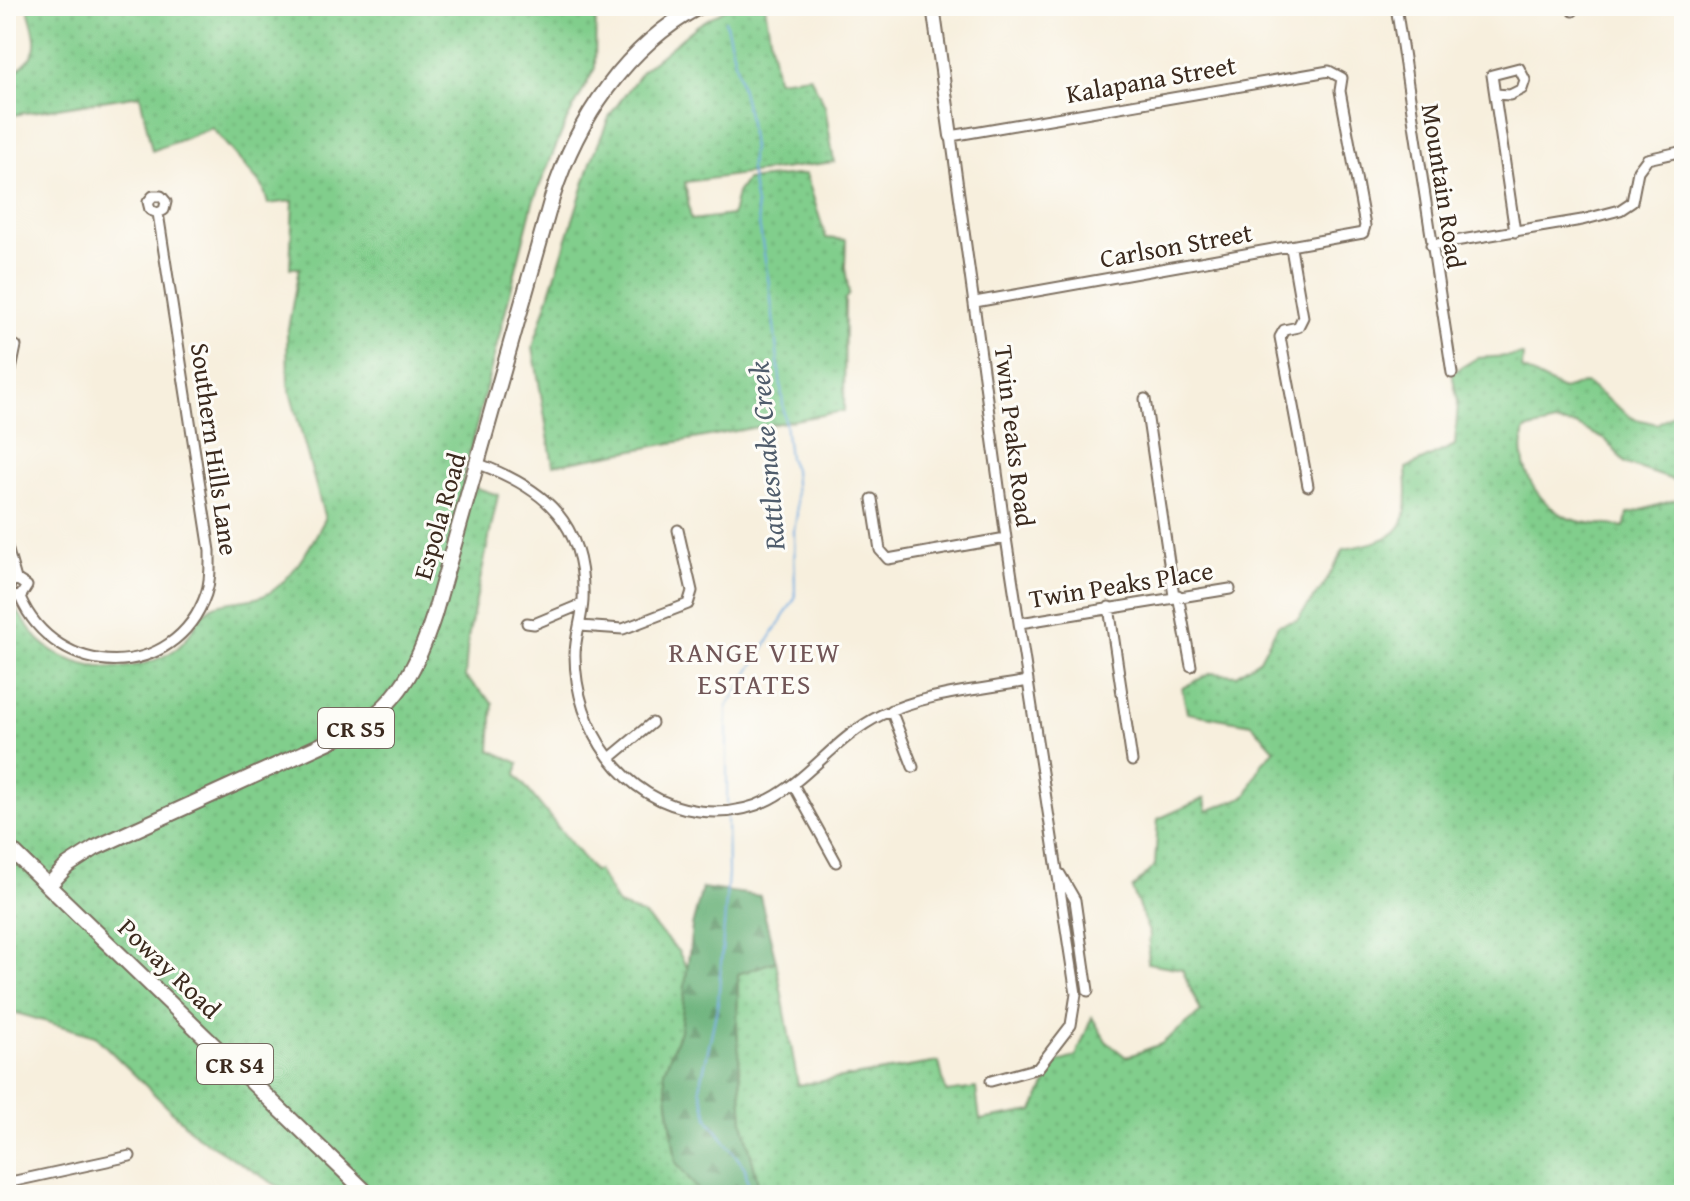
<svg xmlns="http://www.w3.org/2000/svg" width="1690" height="1201" font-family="'Gentium Book Plus',serif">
	<defs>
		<pattern id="grass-dots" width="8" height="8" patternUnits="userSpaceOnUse" patternTransform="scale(2)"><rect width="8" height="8" fill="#81ce8c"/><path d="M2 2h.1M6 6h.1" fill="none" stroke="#70b178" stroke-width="1.8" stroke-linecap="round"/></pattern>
		<pattern id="forest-firs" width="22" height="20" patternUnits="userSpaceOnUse" patternTransform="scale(2)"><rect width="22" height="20" fill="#68b178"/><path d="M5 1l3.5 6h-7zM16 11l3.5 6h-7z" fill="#579062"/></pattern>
	</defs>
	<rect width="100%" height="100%" fill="#fdfcf7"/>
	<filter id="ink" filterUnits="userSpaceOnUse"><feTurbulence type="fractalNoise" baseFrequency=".0125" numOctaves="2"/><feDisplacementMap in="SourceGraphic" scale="16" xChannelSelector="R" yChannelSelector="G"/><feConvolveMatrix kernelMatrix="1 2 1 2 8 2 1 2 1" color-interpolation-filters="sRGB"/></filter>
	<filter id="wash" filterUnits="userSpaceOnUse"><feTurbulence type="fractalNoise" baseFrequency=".006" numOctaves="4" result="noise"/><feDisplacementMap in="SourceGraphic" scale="32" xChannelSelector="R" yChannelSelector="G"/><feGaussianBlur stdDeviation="1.8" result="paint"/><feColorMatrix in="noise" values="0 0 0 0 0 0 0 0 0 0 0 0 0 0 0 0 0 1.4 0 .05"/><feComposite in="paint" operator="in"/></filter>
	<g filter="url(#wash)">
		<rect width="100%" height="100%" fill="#f7efdd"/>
		<path fill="url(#grass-dots)" stroke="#5e7c55" stroke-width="2" d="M 27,6 L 596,6 L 595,68 L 566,122 L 533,202 L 462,483 L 498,495 L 468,638 L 465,677 L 493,703 L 490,750 L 519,763 L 516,775 L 594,872 L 598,870 L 618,905 L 644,915 L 678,951 L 689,971 L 680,1031 L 664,1071 L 676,1162 L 702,1195 L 292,1195 L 197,1136 L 95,1036 L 6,1010 L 6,595 C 17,609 27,627 39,640 C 74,674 136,676 176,649 C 191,639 197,615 212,607 C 225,600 245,602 260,597 C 288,588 312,544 325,519 L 288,384 L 287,334 L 299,268 L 290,268 L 293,201 L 268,204 L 263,187 L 212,128 L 152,151 L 140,95 L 6,116 L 6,79 C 42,53 39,47 27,6 Z
			M 730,6 L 765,6 L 777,80 L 810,76 L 825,106 L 834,162 L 685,182 L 691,220 L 732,215 L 737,193 L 746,180 L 806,174 L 826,238 L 846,240 L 845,267 L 849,294 L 845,299 L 844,411 L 553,465 L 533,347 L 591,162 L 610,115 L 643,70 L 698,25 Z
			M 1523,355 L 1522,369 L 1563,390 L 1586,383 L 1632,418 L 1657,424 L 1684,407 L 1676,444 L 1676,481 L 1626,464 L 1606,440 L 1576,425 L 1555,423 L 1525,430 C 1515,465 1535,502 1568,518 C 1584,525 1607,524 1624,527 L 1628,514 L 1678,499 L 1684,489 L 1684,1195 L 761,1195 L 743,1122 L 737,1027 L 738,973 L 776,961 L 798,1085 L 939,1062 L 946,1092 L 976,1088 L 980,1120 L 1033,1111 L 1055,1064 L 1076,1056 L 1092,1017 L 1106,1041 L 1126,1057 L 1161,1044 L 1201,1012 L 1182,969 L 1147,963 L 1150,935 L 1132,889 L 1155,865 L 1158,819 L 1205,798 L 1207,811 L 1246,796 L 1262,763 L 1275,750 L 1252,724 L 1187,713 L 1182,688 L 1211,673 L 1236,675 L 1260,659 L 1278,625 L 1297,620 L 1324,585 L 1344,549 C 1404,538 1410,530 1406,468 L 1455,445 L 1458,402 L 1452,373 L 1477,358 Z"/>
		<path fill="url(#forest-firs)" stroke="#526e4b" stroke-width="2" d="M 702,888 L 760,896 L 776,961 L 738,974 L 737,1027 L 743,1122 L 761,1195 L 702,1195 L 676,1162 L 664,1071 L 680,1031 L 692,926 Z"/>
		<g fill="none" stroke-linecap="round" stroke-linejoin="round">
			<path stroke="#70aae0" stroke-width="2" d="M 725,20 L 748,115 L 752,147 L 750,169 L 770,290 L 789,458 L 794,469 L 797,514 L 794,530 L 795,598 L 727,707 L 727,806
				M 727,817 L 728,874 L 718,1003 L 700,1088 L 709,1120 L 745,1168 L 750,1195"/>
		</g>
	</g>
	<g filter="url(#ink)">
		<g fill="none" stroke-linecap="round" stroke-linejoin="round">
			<g stroke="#7d6f61" stroke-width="13">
				<path id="street" d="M 1396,6 L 1452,373
					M 1573,6 L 1573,11
					M 1495,94 L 1510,95 L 1522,89 L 1525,80 L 1519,68 L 1492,75 L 1515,232
					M 1431,245 L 1582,220 L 1620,210 L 1632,202 L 1638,171 L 1647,159 L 1684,151
					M 1291,248 L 1303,317 L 1298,327 L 1284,330 L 1280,337 L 1308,486
					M 975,302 L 1363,233 L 1365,226 L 1340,91 L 1342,78 L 1329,71 L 951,136 L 1006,538 L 1076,994 L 1071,1025 L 1038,1068 L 991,1081
					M 6,394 L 16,346
					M 1145,399 L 1174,596
					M 479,464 C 546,489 586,524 583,601 C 582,619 575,637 575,655 C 575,728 623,802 699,811 C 789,822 814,748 881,715 C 925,693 980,690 1028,681
					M 1682,482 L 1684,477
					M 872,499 L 880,550 L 888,559 L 1006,538
					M 6,544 L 16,579
					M 1178,595 L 1191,666
					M 20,597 L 27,586 L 16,579 L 10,583 L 9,590 L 13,596 L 20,597 C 56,681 175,683 206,594 C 211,580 210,565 210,551 L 158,213 L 150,210 L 148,202 L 153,196 L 161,196 L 166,202 L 164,210 L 158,213
					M 1109,607 L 1132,761
					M 527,623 L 534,624 L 582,604
					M 1020,623 L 1230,589
					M 580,626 L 623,629 L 688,604 L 692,591 L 678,530
					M 891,710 L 913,767
					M 610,758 L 652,723
					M 794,786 L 836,862
					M 1060,874 L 1075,900 L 1088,991
					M 6,1183 L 130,1156"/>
			</g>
			<g stroke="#7d6f61" stroke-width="16">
				<path id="secondary" d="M 933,6 L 951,136"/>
			</g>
			<g stroke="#7d6f61" stroke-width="18">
				<path id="primary" d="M 6,845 L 369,1195
					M 49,885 L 67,866 L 95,848 L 352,731 C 399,704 418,665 434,615 L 552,198 C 577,119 626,46 700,6"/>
			</g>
			<use href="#street" stroke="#fff" stroke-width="9"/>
			<use href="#secondary" stroke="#fff" stroke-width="12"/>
			<use href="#primary" stroke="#fff" stroke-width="14"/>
		</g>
	</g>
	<g text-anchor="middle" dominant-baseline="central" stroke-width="6" stroke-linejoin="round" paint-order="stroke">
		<g fill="#fdfcf7" stroke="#75695f" stroke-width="2">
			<rect x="318" y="708" width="76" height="40" rx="6"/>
			<rect x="197" y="1044" width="76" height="40" rx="6"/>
		</g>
		<g font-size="24" font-weight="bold" fill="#3b2a1e">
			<text x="356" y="728">CR S5</text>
			<text x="235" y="1064">CR S4</text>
		</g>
		<g font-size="26" fill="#3b2a1e" stroke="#fdfcf7">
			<text transform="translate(1151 79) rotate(-10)">Kalapana Street</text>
			<text transform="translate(1444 186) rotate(81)">Mountain Road</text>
			<text transform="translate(1176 245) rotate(-10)">Carlson Street</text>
			<text transform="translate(1015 436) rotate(83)">Twin Peaks Road</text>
			<text transform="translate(215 449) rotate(82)">Southern Hills Lane</text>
			<text transform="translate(439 516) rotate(-74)">Espola Road</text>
			<text transform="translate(1121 584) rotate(-9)">Twin Peaks Place</text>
			<text transform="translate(170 968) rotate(44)">Poway Road</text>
		</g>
		<g font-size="28" font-style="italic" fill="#505d6c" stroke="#fdfcf7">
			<text transform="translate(766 456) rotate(-95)">Rattlesnake Creek</text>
		</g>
		<g font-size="28" letter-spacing="2" fill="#715657" stroke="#fdfcf7">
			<text x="755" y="651">RANGE VIEW<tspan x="755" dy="32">ESTATES</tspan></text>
		</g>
	</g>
	<rect width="1690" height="1201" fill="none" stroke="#fdfcf7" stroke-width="32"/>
</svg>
